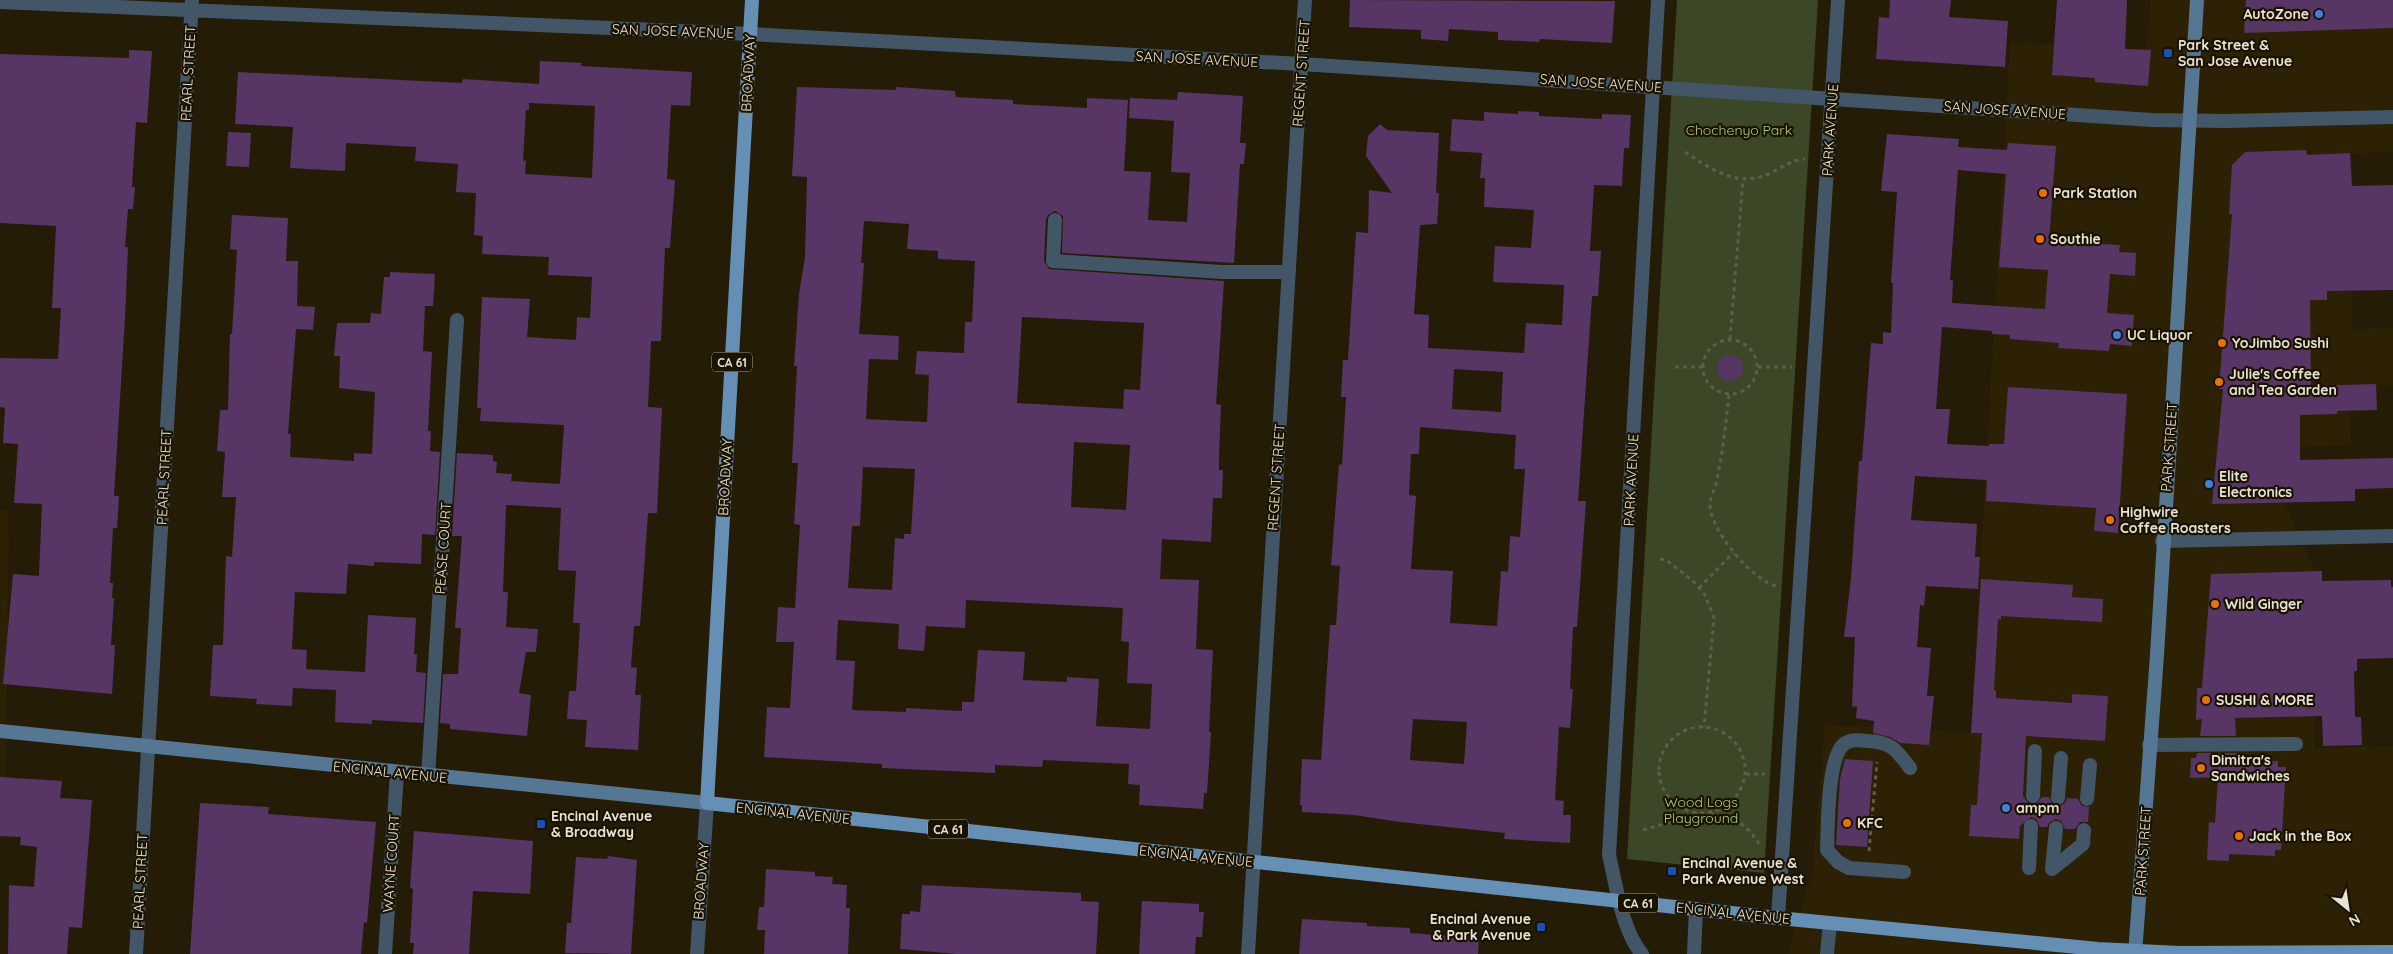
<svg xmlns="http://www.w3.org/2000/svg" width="2393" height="954" font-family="Quicksand,sans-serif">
	<rect width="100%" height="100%" fill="#251c07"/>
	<path fill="#2c2104" d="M 2151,0 L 2393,0 L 2393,152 L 2352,154 L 2352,329 L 2393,328 L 2393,385 L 2349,386 L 2351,445 L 2285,448 L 2286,505 L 2315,571 L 2315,748 L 2393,746 L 2393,954 L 1787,954 L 1812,874 L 1825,725 L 1971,732 L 2010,42 L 2146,49 Z
		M 0,510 L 9,510 L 5,835 L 0,834 Z"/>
	<path fill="#3c4727" d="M 1677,0 L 1818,0 L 1764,873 L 1627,859 Z"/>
	<path fill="#573564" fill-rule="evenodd" d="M 1350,0 L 1615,1 L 1612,43 L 1540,39 L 1539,42 L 1498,40 L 1498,32 L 1449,29 L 1448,41 L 1421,39 L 1421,30 L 1349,27 Z
		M 1890,0 L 1951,0 L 1949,17 L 2008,21 L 2005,67 L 1876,59 L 1879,17 L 1889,18 Z
		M 2057,0 L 2127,0 L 2125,49 L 2151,50 L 2148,86 L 2095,82 L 2095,78 L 2052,75 Z
		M 2246,0 L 2393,0 L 2393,28 L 2244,33 Z
		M 129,50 L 152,51 L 147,123 L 136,122 L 132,187 L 135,187 L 133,209 L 128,209 L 125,247 L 128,247 L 125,318 L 114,496 L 119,496 L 117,528 L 113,528 L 110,583 L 113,583 L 112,598 L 114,598 L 111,645 L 115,645 L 112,694 L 3,684 L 13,574 L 39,576 L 42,504 L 14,503 L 18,444 L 3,443 L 5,408 L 0,407 L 0,358 L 58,359 L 61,308 L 52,308 L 56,226 L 0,223 L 0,54 L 129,58 Z
		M 540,61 L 582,63 L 581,66 L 692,72 L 690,106 L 671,105 L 667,179 L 675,180 L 670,248 L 665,248 L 661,341 L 651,341 L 648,407 L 662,408 L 657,513 L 648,513 L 640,626 L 634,626 L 631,667 L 637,668 L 635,695 L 641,695 L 638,750 L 585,747 L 587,720 L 567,719 L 569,691 L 576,691 L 580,623 L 573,623 L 576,571 L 558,570 L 561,508 L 506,505 L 503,592 L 508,592 L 506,627 L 538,629 L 536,652 L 526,652 L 519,693 L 531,695 L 527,736 L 450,729 L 450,724 L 440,723 L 443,674 L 458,674 L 461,628 L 455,628 L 462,536 L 452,536 L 457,453 L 493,455 L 493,461 L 497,462 L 496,473 L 512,474 L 511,481 L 560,484 L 564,425 L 480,421 L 481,408 L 477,408 L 482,297 L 530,299 L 527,337 L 576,340 L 577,317 L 590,318 L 592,277 L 548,275 L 549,257 L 482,254 L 483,236 L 474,235 L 476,193 L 456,192 L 458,164 L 415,161 L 416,147 L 346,143 L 345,171 L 290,168 L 293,127 L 235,124 L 238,72 L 462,83 L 463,79 L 539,84 ZM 529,103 L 595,106 L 592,178 L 525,174 L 526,160 L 523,161 L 526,110 L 529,110 Z
		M 797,87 L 896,90 L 896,87 L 955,91 L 956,97 L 1013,100 L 1013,104 L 1087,108 L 1087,98 L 1128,100 L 1124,171 L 1151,172 L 1148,220 L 1187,222 L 1190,173 L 1171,172 L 1174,121 L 1129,118 L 1130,98 L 1177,100 L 1178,92 L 1243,96 L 1240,143 L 1246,143 L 1244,164 L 1240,164 L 1234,263 L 1062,253 L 1063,216 L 1055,211 L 1048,215 L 1046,220 L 1044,261 L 1049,269 L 1224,281 L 1216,404 L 1221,405 L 1219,457 L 1219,470 L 1223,470 L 1222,498 L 1213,498 L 1211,542 L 1162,539 L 1160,579 L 1199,580 L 1196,649 L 1213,650 L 1209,732 L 1211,732 L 1207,793 L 1204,793 L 1203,809 L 1139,805 L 1140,785 L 1128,784 L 1129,764 L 1043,760 L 1042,767 L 995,765 L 995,773 L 882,768 L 882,764 L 764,757 L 767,707 L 790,708 L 794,642 L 776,642 L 778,607 L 795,608 L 800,525 L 794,524 L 798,463 L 792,463 L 797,366 L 794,366 L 799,294 L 805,257 L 807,177 L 792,176 ZM 864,221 L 909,224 L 907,249 L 938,251 L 938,259 L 975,261 L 972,322 L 965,322 L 964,353 L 917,351 L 915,374 L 929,375 L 927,422 L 866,419 L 869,359 L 898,360 L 899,336 L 859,334 L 864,263 L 861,263 ZM 1022,317 L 1144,323 L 1140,390 L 1124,389 L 1123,409 L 1017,403 ZM 1074,442 L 1130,445 L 1126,510 L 1071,507 ZM 863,467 L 915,469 L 911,534 L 904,534 L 904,539 L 895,538 L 892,590 L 848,588 L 852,526 L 860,526 ZM 966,600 L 1123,608 L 1121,641 L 1129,642 L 1127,683 L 1152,684 L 1150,729 L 1096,726 L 1099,679 L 1067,677 L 1067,682 L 1023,680 L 1025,652 L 978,650 L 974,702 L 962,702 L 962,711 L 906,708 L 906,712 L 852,710 L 855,661 L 836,660 L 838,620 L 899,624 L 898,649 L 924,651 L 926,626 L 965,628 Z
		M 1518,111 L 1539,112 L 1539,116 L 1602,119 L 1602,114 L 1631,115 L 1629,148 L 1624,148 L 1622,186 L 1594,185 L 1590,251 L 1601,251 L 1598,296 L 1592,296 L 1578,501 L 1586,501 L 1577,627 L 1573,627 L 1570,689 L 1573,689 L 1570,728 L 1559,727 L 1555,800 L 1564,801 L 1563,815 L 1571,815 L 1570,843 L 1504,839 L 1505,833 L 1400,822 L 1354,815 L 1302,812 L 1302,805 L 1300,805 L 1302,759 L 1321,760 L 1330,625 L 1336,625 L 1340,566 L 1331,565 L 1339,464 L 1342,465 L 1346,397 L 1341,397 L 1343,360 L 1348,360 L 1356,232 L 1368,233 L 1369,190 L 1392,193 L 1366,156 L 1368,136 L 1380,124 L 1387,130 L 1439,133 L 1436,193 L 1439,193 L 1437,224 L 1420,225 L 1414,314 L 1429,315 L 1428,348 L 1524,353 L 1526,323 L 1562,325 L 1564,285 L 1493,282 L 1495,246 L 1531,248 L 1534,210 L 1484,207 L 1485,178 L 1480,178 L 1482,153 L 1450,151 L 1452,119 L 1484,121 L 1484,112 L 1518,114 ZM 1454,369 L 1503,372 L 1501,412 L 1452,409 ZM 1420,427 L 1516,435 L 1514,469 L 1525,469 L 1520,537 L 1510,536 L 1508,572 L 1501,571 L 1497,626 L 1450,623 L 1453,571 L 1411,569 L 1416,496 L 1409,495 L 1411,454 L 1419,454 ZM 1413,719 L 1467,722 L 1464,764 L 1410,760 Z
		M 228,132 L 251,133 L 249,167 L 226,166 Z
		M 1887,134 L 1959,139 L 1958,147 L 2007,150 L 2008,143 L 2056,146 L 2049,241 L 2120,245 L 2119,252 L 2136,253 L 2135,276 L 2110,274 L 2107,313 L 2134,315 L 2132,346 L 2110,344 L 2109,351 L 2058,348 L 2059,343 L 2010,339 L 2010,335 L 1992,334 L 1992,331 L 1942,327 L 1936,409 L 1950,409 L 1947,444 L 1989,446 L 1989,444 L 2004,444 L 2008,387 L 2127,394 L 2118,533 L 2094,531 L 2096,508 L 1986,501 L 1987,480 L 1915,476 L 1911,520 L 1977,524 L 1975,557 L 1980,557 L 1978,589 L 1926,586 L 1924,606 L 1920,605 L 1917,647 L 1931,648 L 1927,696 L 1934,696 L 1929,745 L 1900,743 L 1890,737 L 1873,733 L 1874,721 L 1856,718 L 1857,707 L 1852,706 L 1855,637 L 1844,637 L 1851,578 L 1859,461 L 1862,461 L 1871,343 L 1883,344 L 1883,332 L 1891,333 L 1893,283 L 1891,283 L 1897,192 L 1881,191 ZM 1958,170 L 2006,174 L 1999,267 L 2048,270 L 2045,309 L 1952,303 L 1953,280 L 1950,280 Z
		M 2306,150 L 2307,155 L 2350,153 L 2352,186 L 2393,185 L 2393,290 L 2327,291 L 2327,300 L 2310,300 L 2311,386 L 2376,384 L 2377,410 L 2337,411 L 2337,414 L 2300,415 L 2300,460 L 2393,458 L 2393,488 L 2355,489 L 2355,501 L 2212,504 L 2223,389 L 2219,389 L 2232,214 L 2229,214 L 2232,165 L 2245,152 Z
		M 232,215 L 288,218 L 286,261 L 298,261 L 297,306 L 315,307 L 313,330 L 296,329 L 288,434 L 291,434 L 290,457 L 354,461 L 354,453 L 372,454 L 375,392 L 339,388 L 340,356 L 334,356 L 337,323 L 370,323 L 371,313 L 381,314 L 384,277 L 390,277 L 390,272 L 435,274 L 433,306 L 425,306 L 423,351 L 432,352 L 428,431 L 431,431 L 430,451 L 440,452 L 435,535 L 422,534 L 421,564 L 374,562 L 374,566 L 348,564 L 346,594 L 295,592 L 292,649 L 307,650 L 306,669 L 365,672 L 368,615 L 416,618 L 414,654 L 417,654 L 416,672 L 426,673 L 423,723 L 372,720 L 372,724 L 335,722 L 336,690 L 293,688 L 292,706 L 256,704 L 257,699 L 210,696 L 213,645 L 223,645 L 226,556 L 232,557 L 236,497 L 222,497 L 225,452 L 217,451 L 220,410 L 228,410 L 230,334 L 232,334 L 237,250 L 230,249 Z
		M1717 368a13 13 0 1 1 26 0a13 13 0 1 1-26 0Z
		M 2322,571 L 2322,581 L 2391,580 L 2391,587 L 2393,587 L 2393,658 L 2357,659 L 2357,671 L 2354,671 L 2355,717 L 2361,717 L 2362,745 L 2323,746 L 2322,716 L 2235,718 L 2236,736 L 2200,736 L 2202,719 L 2196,720 L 2197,688 L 2202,688 L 2211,574 Z
		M 1981,579 L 2073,585 L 2072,597 L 2103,599 L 2102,622 L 2001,616 L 2001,620 L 1998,619 L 1994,690 L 1996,691 L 1996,698 L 2072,703 L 2072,694 L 2108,696 L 2105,741 L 2026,736 L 2023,796 L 2028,803 L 2032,805 L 2037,803 L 2042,797 L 2049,797 L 2053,805 L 2058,807 L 2065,803 L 2067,798 L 2078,799 L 2082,806 L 2089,807 L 2088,822 L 2080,822 L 2075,829 L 2065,829 L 2061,821 L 2056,819 L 2049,823 L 2047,827 L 2040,827 L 2036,819 L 2031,817 L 2020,826 L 2019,839 L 1969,836 L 1971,805 L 1977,805 L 1982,733 L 1971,733 Z
		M 2197,753 L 2237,753 L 2238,760 L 2264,759 L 2263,762 L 2278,761 L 2278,767 L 2286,767 L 2281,850 L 2275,850 L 2275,856 L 2229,854 L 2229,861 L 2207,860 L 2209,822 L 2215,823 L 2218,777 L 2190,778 L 2191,758 L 2196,758 Z
		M 1845,759 L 1873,761 L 1867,847 L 1836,845 L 1840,779 Z
		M 0,777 L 62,781 L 60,798 L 92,800 L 82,928 L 69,927 L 67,954 L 8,954 L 9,885 L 34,887 L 37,847 L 20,845 L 21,837 L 0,836 Z
		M 200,803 L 269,807 L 268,814 L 376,822 L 367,923 L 364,922 L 361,954 L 190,954 Z
		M 414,831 L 533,841 L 530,894 L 473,891 L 469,954 L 413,954 L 414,943 L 410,943 L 413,889 L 410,888 Z
		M 608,856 L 637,860 L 631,954 L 565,953 L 567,923 L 571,923 L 576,857 L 607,859 Z
		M 766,869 L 815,872 L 815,876 L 833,877 L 832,884 L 847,885 L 846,908 L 850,908 L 848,954 L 764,954 L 765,930 L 757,930 L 759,907 L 764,907 Z
		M 922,885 L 1081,893 L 1081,901 L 1099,902 L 1096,954 L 957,954 L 900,949 L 902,914 L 910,914 L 910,911 L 920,912 Z
		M 1142,901 L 1199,904 L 1199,912 L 1204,912 L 1202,937 L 1196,937 L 1195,954 L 1139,954 Z
		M 1302,919 L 1367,923 L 1367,926 L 1410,928 L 1410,933 L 1479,938 L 1478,954 L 1299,954 Z"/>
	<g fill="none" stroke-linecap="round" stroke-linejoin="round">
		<path stroke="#645c4a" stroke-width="3" stroke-dasharray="4 4" stroke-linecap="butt" d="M 1685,152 C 1710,168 1735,187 1766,175 C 1781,169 1789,160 1805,159
			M 1730,339 L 1743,180
			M1703 367a27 27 0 1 1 54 0a27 27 0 1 1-54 0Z
			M 1675,367 L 1702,367
			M 1758,367 L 1792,367
			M 1729,395 C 1726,423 1723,451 1717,479 C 1716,487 1710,497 1710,505 C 1710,530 1753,581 1776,586
			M 1660,559 L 1666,560 L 1692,580 L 1705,595 L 1714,618 L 1704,727
			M 1699,588 L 1733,553
			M1659 770a43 43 0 1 1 86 0a43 43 0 1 1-86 0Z
			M 1746,774 L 1765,774
			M 1710,814 C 1738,821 1745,821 1761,847
			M 1643,830 L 1698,814
			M 1869,851 L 1877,762"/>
		<path stroke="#425668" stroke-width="14" d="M 1055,220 L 1053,261 L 1222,272 L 1288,272
			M 2149,745 L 2296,744
			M 2033,796 L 2035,751
			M 2058,798 L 2061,758
			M 2087,799 L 2090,765
			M 2029,868 L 2031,826
			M 2052,869 L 2083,844 L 2084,830
			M 2052,869 L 2056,828
			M 1904,872 L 1849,868 L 1838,862 L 1827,850 C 1828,827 1827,758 1844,744 C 1851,739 1859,740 1867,741 C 1891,742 1896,749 1910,768
			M 1827,954 L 1830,923"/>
		<path stroke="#425668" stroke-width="14" d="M 0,2 L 750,34 L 1301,64 L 2152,120 L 2227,121 L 2393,117
			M 2162,541 L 2393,536
			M 428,776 L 457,320
			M 1778,918 L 1838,0
			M 136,954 L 192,0
			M 385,954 L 397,773
			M 1248,954 L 1305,0
			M 1642,954 C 1622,930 1616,885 1609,855 L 1658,0
			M 1694,954 L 1696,909"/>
		<path stroke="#425668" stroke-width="14" d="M 697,954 L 707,803"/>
		<path stroke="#567793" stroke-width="14" d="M 0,731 L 707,803
			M 2135,954 L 2157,655 L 2197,0"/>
		<path stroke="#658fb5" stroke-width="14" d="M 752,0 L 707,803 L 1778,918 L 2098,949 L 2179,953 L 2393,952"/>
	</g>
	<g fill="#3f7fe0" stroke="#1b1301" stroke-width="2">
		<circle cx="2319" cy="14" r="5"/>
		<circle cx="2117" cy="335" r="5"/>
		<circle cx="2209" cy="484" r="5"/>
		<circle cx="2006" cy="808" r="5"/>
	</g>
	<g fill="#1a4fb4" stroke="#1b1301" stroke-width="2">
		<rect x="2163" y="48" width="10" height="10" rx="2.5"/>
		<rect x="536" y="819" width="10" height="10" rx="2.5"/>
		<rect x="1667" y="866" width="10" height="10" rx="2.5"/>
		<rect x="1536" y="922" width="10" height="10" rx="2.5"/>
	</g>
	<g fill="#e8710a" stroke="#1b1301" stroke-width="2">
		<circle cx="2043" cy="193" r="5"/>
		<circle cx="2040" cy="239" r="5"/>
		<circle cx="2222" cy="343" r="5"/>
		<circle cx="2219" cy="382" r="5"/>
		<circle cx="2110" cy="520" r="5"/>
		<circle cx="2215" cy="604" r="5"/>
		<circle cx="2206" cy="700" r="5"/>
		<circle cx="2201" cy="768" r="5"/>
		<circle cx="1847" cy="823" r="5"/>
		<circle cx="2239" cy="836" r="5"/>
	</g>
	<g text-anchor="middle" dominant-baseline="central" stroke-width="4.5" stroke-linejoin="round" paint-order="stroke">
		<g fill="#1b1301" stroke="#aaa596" stroke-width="1">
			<rect x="712" y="352.5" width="40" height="19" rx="4"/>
			<rect x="928" y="819.5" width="40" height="19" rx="4"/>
			<rect x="1618" y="893.5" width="40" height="19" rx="4"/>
		</g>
		<g font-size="12" font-weight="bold" fill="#e8e3d6">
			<text x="732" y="362">CA 61</text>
			<text x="948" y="829">CA 61</text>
			<text x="1638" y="903">CA 61</text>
		</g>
		<g font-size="14" font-weight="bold" fill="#e8e3d6" stroke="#1b1301" text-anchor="start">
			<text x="2309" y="14" text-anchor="end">AutoZone</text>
			<text x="2178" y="45">Park Street &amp;<tspan x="2178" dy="16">San Jose Avenue</tspan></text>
			<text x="2053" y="193">Park Station</text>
			<text x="2050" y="239">Southie</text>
			<text x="2127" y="335">UC Liquor</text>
			<text x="2232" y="343">YoJimbo Sushi</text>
			<text x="2229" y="374">Julie's Coffee<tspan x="2229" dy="16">and Tea Garden</tspan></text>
			<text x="2219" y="476">Elite<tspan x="2219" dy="16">Electronics</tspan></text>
			<text x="2120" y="512">Highwire<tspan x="2120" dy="16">Coffee Roasters</tspan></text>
			<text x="2225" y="604">Wild Ginger</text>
			<text x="2216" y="700">SUSHI &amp; MORE</text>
			<text x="2211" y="760">Dimitra's<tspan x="2211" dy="16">Sandwiches</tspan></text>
			<text x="2016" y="808">ampm</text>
			<text x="551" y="816">Encinal Avenue<tspan x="551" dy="16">&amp; Broadway</tspan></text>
			<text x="1857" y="823">KFC</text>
			<text x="2249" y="836">Jack in the Box</text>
			<text x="1682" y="863">Encinal Avenue &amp;<tspan x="1682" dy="16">Park Avenue West</tspan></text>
			<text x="1531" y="919" text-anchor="end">Encinal Avenue<tspan x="1531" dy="16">&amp; Park Avenue</tspan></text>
		</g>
		<g font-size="14" fill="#e8e3d6" stroke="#1b1301">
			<text transform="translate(673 31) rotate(2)">SAN JOSE AVENUE</text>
			<text transform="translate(1197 59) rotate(3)">SAN JOSE AVENUE</text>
			<text transform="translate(188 73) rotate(-87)">PEARL STREET</text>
			<text transform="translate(748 73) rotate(-87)">BROADWAY</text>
			<text transform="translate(1301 73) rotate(-86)">REGENT STREET</text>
			<text transform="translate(1601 83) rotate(4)">SAN JOSE AVENUE</text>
			<text transform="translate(2005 110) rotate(4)">SAN JOSE AVENUE</text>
			<text transform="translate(1830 130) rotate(-86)">PARK AVENUE</text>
			<text transform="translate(2169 447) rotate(-86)">PARK STREET</text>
			<text transform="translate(164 477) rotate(-87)">PEARL STREET</text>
			<text transform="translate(725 477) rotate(-87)">BROADWAY</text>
			<text transform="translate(1276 477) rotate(-86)">REGENT STREET</text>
			<text transform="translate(1631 480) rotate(-87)">PARK AVENUE</text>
			<text transform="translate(443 548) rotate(-86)">PEASE COURT</text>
			<text transform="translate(390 772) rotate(6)">ENCINAL AVENUE</text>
			<text transform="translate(793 813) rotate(6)">ENCINAL AVENUE</text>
			<text transform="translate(2143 851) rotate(-86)">PARK STREET</text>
			<text transform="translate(1196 856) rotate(6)">ENCINAL AVENUE</text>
			<text transform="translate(391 863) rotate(-86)">WAYNE COURT</text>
			<text transform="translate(140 881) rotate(-87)">PEARL STREET</text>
			<text transform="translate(701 881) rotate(-86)">BROADWAY</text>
			<text transform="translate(1733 913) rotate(6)">ENCINAL AVENUE</text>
		</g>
		<g font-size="14" fill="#aecd78" stroke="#1b1301">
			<text x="1739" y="130">Chochenyo Park</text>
			<text x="1701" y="802">Wood Logs<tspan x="1701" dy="16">Playground</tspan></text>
		</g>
	</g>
	<g transform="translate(2348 909) rotate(150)" stroke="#1b1301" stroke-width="4" paint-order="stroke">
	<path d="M0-4L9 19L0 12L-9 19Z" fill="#e8e3d6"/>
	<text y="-8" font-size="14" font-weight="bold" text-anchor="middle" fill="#e8e3d6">N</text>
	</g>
</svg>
